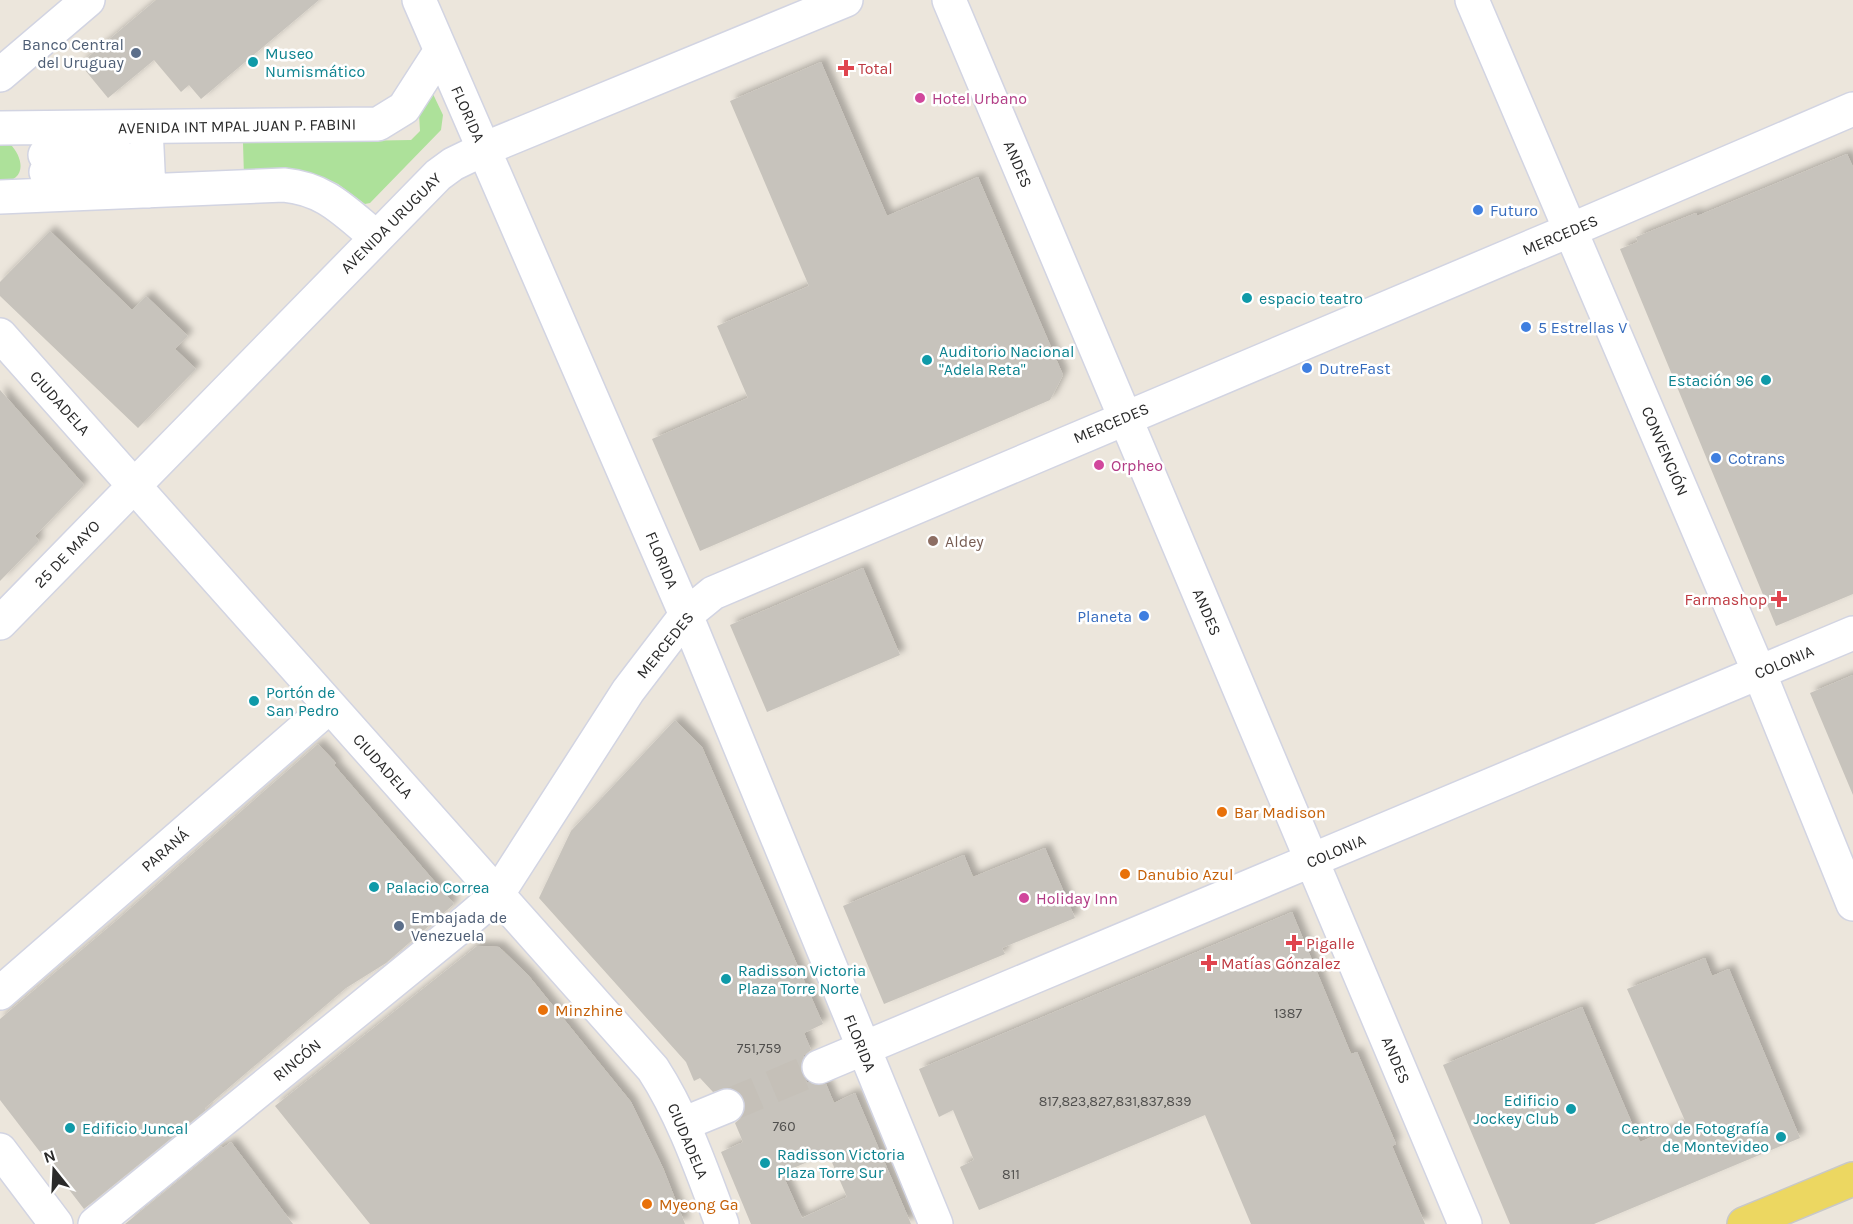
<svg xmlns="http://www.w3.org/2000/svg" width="1853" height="1224" font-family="Karla,sans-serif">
	<defs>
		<filter id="shadow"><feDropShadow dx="5.5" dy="-5.5" stdDeviation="3" flood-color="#0004"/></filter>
	</defs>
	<rect width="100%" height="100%" fill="#ece6dc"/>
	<path fill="#ade19a" d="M 433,94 L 443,115 L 441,130 L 370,203 L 365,204 L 338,184 L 325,178 L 244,177 L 243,143 L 411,140 L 420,131 L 419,114 Z
		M 0,144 L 10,144 C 25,159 26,182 0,182 Z"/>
	<path fill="#c7c3bc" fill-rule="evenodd" filter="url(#shadow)" d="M 156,0 L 319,0 L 201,99 L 189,85 L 181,92 L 154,60 L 108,98 L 80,64 Z
		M 821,62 L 887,216 L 978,177 L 1063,375 L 1050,400 L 700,551 L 652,439 L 748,398 L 717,326 L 809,286 L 730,101 Z
		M 1847,154 L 1853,167 L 1853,594 L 1776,626 L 1620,249 L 1638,242 L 1636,237 L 1696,213 L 1697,216 Z
		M 50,231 L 132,310 L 146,296 L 188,336 L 175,349 L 196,369 L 138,428 L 0,296 L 0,282 Z
		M 0,390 L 84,485 L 35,536 L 39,541 L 0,581 Z
		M 863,568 L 900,655 L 767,712 L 730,625 Z
		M 1853,675 L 1853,795 L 1810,693 Z
		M 675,720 L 702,747 L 823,1024 L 804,1033 L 811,1050 L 804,1055 L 801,1064 L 802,1075 L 807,1082 L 816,1085 L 826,1084 L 834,1103 L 855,1093 L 911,1224 L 751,1224 L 721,1152 L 743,1142 L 735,1123 L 742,1117 L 745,1109 L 744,1098 L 739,1092 L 730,1088 L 713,1092 L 700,1078 L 694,1081 L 686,1062 L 539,898 L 571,831 ZM 828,1153 L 847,1197 L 802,1218 L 782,1173 Z
		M 318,744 L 336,763 L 334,765 L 454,904 L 386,963 L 346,988 L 205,1108 L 206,1110 L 84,1209 L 0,1100 L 0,1019 L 116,921 Z
		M 1045,848 L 1075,918 L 1002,948 L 1005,954 L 884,1004 L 843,906 L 964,855 L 973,877 Z
		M 1292,912 L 1351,1054 L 1357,1052 L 1396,1144 L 1392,1146 L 1425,1224 L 1251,1224 L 1205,1115 L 979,1210 L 960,1167 L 974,1160 L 953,1110 L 939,1117 L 919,1069 Z
		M 477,946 L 499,947 L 528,975 L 631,1102 L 663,1168 L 685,1224 L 370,1224 L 275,1106 Z
		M 1705,958 L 1712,976 L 1729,969 L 1800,1138 L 1594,1224 L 1510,1224 L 1443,1065 L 1582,1007 L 1640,1142 L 1686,1123 L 1627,989 Z
		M 231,1142 L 293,1224 L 125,1224 L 221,1146 L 223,1148 Z"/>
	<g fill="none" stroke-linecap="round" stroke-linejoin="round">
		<path stroke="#c5c0b8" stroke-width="33" stroke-dasharray="33 16" stroke-linecap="butt" d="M 727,1106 L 819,1067"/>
		<g stroke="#d2d4e2" stroke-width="36">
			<path id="minor" d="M 419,0 L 686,615 L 936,1224
				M 949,0 L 1465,1224
				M 1472,0 L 1759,672 L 1853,904
				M 0,75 L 88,0
				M 146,127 L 149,191
				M 0,128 L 378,124 L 404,108 L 440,52
				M 45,155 L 118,155 L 125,163 L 120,171 L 46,172
				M 0,197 L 284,185 C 326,189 345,212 376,237
				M 0,335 L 653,1069 C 684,1117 702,1171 722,1224
				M 0,623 L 438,175 L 453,164 L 484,149 L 846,0
				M 0,993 L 330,706
				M 819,1067 L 1853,633
				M 683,1124 L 727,1106
				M 0,1150 L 56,1224
				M 95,1224 L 455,931 L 497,895 L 628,691 L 686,615 L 713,593 C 1092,431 1474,273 1853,109"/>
		</g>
		<g stroke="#c8c8c8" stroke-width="36">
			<path id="major" d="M 1744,1224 L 1853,1179"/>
		</g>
		<use href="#minor" stroke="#fff" stroke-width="33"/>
		<use href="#major" stroke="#ecd761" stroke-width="33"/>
	</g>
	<g fill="#5c6f8a" stroke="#fff" stroke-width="2">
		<circle cx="136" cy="53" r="6"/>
		<circle cx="399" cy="926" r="6"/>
	</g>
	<g fill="#0f9aa8" stroke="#fff" stroke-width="2">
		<circle cx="253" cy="62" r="6"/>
		<circle cx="1247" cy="298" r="6"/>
		<circle cx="927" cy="360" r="6"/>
		<circle cx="1766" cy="380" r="6"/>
		<circle cx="254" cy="701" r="6"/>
		<circle cx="374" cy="887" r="6"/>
		<circle cx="726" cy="979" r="6"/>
		<circle cx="1571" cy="1109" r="6"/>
		<circle cx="70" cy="1128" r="6"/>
		<circle cx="1781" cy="1137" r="6"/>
		<circle cx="765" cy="1163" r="6"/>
	</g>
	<g fill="#e0444e" stroke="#fff" stroke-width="2">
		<path d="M843 59h6v6h6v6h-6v6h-6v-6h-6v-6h6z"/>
		<path d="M1776 590h6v6h6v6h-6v6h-6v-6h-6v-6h6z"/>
		<path d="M1291 934h6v6h6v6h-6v6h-6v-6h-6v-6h6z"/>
		<path d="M1206 954h6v6h6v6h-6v6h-6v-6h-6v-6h6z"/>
	</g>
	<g fill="#d1479c" stroke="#fff" stroke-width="2">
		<circle cx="920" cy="98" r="6"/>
		<circle cx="1099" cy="465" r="6"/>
		<circle cx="1024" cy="898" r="6"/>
	</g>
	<g fill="#3f7fe0" stroke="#fff" stroke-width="2">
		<circle cx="1478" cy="210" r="6"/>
		<circle cx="1526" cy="327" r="6"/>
		<circle cx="1307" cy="368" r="6"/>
		<circle cx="1716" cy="458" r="6"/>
		<circle cx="1144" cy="616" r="6"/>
	</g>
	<circle fill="#8d6e63" stroke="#fff" stroke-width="2" cx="933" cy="541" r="6"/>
	<g fill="#e8710a" stroke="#fff" stroke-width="2">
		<circle cx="1222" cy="812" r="6"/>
		<circle cx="1125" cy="874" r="6"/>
		<circle cx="543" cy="1010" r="6"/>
		<circle cx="647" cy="1204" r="6"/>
	</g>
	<g text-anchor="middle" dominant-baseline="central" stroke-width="5" stroke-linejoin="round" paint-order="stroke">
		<g font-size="14" fill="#51504e">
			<text x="1288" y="1013">1387</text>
			<text x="759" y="1048">751,759</text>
			<text x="1115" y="1101">817,823,827,831,837,839</text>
			<text x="784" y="1126">760</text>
			<text x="1011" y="1174">811</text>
		</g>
		<g font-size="16" fill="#4e5e75" stroke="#fff" text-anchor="end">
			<text x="124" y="44">Banco Central<tspan x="124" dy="18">del Uruguay</tspan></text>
			<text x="411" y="917" text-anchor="start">Embajada de<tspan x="411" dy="18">Venezuela</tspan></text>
		</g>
		<g font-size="16" fill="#0d838f" stroke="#fff" text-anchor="start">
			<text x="265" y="53">Museo<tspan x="265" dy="18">Numismático</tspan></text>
			<text x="1259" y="298">espacio teatro</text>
			<text x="939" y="351">Auditorio Nacional<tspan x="939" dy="18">"Adela Reta"</tspan></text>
			<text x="1754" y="380" text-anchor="end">Estación 96</text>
			<text x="266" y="692">Portón de<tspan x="266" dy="18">San Pedro</tspan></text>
			<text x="386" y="887">Palacio Correa</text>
			<text x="738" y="970">Radisson Victoria<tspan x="738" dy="18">Plaza Torre Norte</tspan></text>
			<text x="1559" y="1100" text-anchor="end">Edificio<tspan x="1559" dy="18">Jockey Club</tspan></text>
			<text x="82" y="1128">Edificio Juncal</text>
			<text x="1769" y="1128" text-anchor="end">Centro de Fotografía<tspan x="1769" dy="18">de Montevideo</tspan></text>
			<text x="777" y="1154">Radisson Victoria<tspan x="777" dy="18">Plaza Torre Sur</tspan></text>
		</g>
		<g font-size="16" fill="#be3a42" stroke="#fff" text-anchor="start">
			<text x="858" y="68">Total</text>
			<text x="1767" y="599" text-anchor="end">Farmashop</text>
			<text x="1306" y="943">Pigalle</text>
			<text x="1221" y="963">Matías Gónzalez</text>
		</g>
		<g font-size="16" fill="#b23c85" stroke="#fff" text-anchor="start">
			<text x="932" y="98">Hotel Urbano</text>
			<text x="1111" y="465">Orpheo</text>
			<text x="1036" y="898">Holiday Inn</text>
		</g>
		<g font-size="16" fill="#2a2a2a" stroke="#fff">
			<text transform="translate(468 114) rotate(66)">FLORIDA</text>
			<text transform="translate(237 126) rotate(-1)">AVENIDA INT MPAL JUAN P. FABINI</text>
			<text transform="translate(1018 164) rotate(67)">ANDES</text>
			<text transform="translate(391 223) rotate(-45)">AVENIDA URUGUAY</text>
			<text transform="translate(1560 235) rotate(-23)">MERCEDES</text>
			<text transform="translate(60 403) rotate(48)">CIUDADELA</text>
			<text transform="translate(1111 423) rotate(-23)">MERCEDES</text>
			<text transform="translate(1665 451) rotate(67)">CONVENCIÓN</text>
			<text transform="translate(67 554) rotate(-46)">25 DE MAYO</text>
			<text transform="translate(662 560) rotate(67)">FLORIDA</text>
			<text transform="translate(1207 612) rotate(67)">ANDES</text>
			<text transform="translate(665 645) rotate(-51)">MERCEDES</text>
			<text transform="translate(1784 662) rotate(-23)">COLONIA</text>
			<text transform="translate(383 766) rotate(48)">CIUDADELA</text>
			<text transform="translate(165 850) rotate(-41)">PARANÁ</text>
			<text transform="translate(1336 851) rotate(-23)">COLONIA</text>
			<text transform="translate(860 1043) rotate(68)">FLORIDA</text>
			<text transform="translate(297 1060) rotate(-39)">RINCÓN</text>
			<text transform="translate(1396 1060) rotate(67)">ANDES</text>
			<text transform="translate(688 1141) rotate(67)">CIUDADELA</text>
		</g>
		<g font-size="16" fill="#366cbe" stroke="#fff" text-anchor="start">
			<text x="1490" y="210">Futuro</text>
			<text x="1538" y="327">5 Estrellas V</text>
			<text x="1319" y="368">DutreFast</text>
			<text x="1728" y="458">Cotrans</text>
			<text x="1132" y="616" text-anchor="end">Planeta</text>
		</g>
		<g font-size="16" fill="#785e54" stroke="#fff" text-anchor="start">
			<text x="945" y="541">Aldey</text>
		</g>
		<g font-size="16" fill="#c56008" stroke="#fff" text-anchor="start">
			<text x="1234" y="812">Bar Madison</text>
			<text x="1137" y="874">Danubio Azul</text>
			<text x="555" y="1010">Minzhine</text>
			<text x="659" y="1204">Myeong Ga</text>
		</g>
	</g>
	<g transform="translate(54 1170) rotate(342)" stroke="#ffffff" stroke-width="4.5" paint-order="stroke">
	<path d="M0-4.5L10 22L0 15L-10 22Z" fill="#2a2a2a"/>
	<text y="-9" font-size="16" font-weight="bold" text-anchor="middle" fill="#2a2a2a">N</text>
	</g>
</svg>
